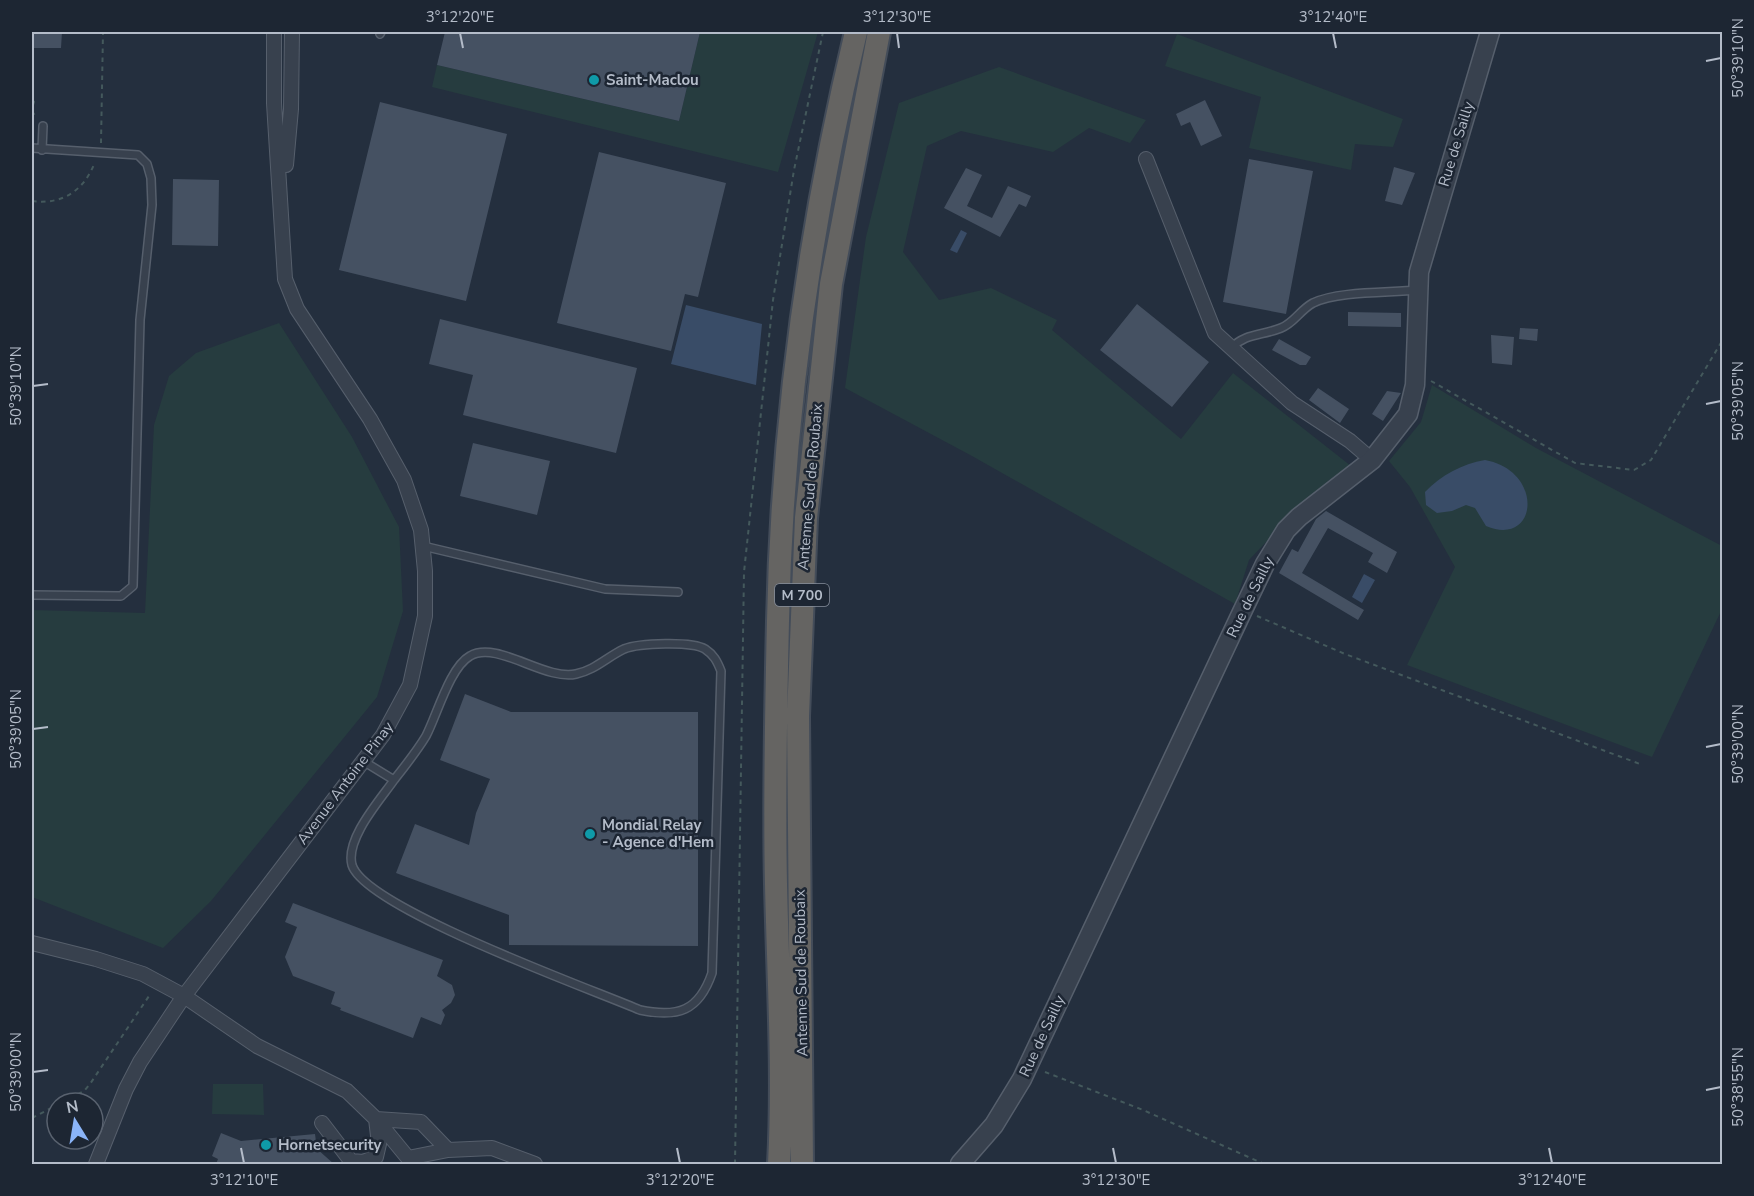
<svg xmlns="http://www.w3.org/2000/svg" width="1754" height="1196" font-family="'Nunito Sans',sans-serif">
	<rect width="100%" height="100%" fill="#242f3e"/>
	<path fill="#263c3f" d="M 700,32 L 818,32 L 778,172 L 432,87 L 437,65 L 679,121 Z
		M 1177,34 L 1403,119 L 1393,147 L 1355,144 L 1351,170 L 1249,148 L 1261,97 L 1165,66 Z
		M 999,67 L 1146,120 L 1130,143 L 1089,128 L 1053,152 L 961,131 L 927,146 L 903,252 L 939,300 L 991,288 L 1057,320 L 1052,330 L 1181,439 L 1233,373 L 1351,466 L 1328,481 L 1305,501 L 1249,560 L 1235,604 L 972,456 L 845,388 L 866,237 L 899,103 Z
		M 279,323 L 352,437 L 399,527 L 403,611 L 377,697 L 211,901 L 163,948 L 32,897 L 32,610 L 145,613 L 154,425 L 169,376 L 196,353 Z
		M 1432,385 L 1536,448 L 1722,546 L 1722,609 L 1652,757 L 1407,665 L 1455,567 L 1410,487 L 1389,461 L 1421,422 Z
		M 213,1084 L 263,1084 L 264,1115 L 212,1114 Z"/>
	<path fill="#394c67" d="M 961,230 L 967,233 L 957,253 L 950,250 Z
		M 686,305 L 762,324 L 756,385 L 671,364 Z
		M 1485,460 C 1545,471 1538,548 1486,526 L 1475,508 L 1466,505 L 1452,511 L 1437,513 L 1426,505 L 1425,492 C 1441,475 1462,464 1485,460 Z
		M 1364,574 L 1375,580 L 1362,603 L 1352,597 Z"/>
	<path fill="#455162" d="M 32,32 L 62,32 L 61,48 L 32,48 Z
		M 445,32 L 700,32 L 679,121 L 437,65 Z
		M 1205,100 L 1222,136 L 1201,146 L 1190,122 L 1181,126 L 1176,114 Z
		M 380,102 L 507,134 L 466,301 L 339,270 Z
		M 599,152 L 726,183 L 698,297 L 685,294 L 671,351 L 557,323 Z
		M 1249,159 L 1313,171 L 1286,314 L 1223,302 Z
		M 1394,167 L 1415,173 L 1402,205 L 1385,201 Z
		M 966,168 L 982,175 L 967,206 L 992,218 L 1008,186 L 1031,196 L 1026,207 L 1019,204 L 1000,237 L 944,208 Z
		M 173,179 L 219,180 L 218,246 L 172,245 Z
		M 1137,304 L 1209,362 L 1172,407 L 1100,350 Z
		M 1348,312 L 1401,313 L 1401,327 L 1348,326 Z
		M 440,319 L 637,368 L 616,453 L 463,415 L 473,375 L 429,364 Z
		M 1520,328 L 1538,329 L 1537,341 L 1519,339 Z
		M 1491,335 L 1514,337 L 1512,365 L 1492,363 Z
		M 1279,339 L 1311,357 L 1306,365 L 1300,365 L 1272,350 Z
		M 1318,388 L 1349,409 L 1340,423 L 1309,400 Z
		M 1387,391 L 1401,393 L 1383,421 L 1372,414 Z
		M 473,443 L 550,461 L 537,515 L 460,496 Z
		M 1326,511 L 1397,552 L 1387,573 L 1368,562 L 1373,553 L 1328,528 L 1302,573 L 1364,610 L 1358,620 L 1279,573 L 1292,549 L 1298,552 L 1316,519 Z
		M 465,694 L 511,712 L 698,712 L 698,946 L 509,945 L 509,915 L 396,873 L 415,824 L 469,845 L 476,813 L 490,779 L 440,760 Z
		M 293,903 L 443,960 L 437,976 L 452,985 L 455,995 L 451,1003 L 442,1010 L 445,1015 L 441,1025 L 421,1017 L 413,1038 L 340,1010 L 341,1008 L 331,1004 L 335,992 L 293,976 L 285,957 L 297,927 L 285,922 Z
		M 221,1133 L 241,1141 L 315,1134 L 317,1149 L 334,1164 L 216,1164 L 218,1159 L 212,1156 Z"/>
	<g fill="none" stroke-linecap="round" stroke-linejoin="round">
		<g stroke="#565f6c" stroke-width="10">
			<path id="service" d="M 380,34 L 381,32
				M 32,148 L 138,155 L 147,164 L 151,178 L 152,205 L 140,320 L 133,586 L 121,596 L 32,595
				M 42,150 L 43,126
				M 1231,348 C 1246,333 1261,336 1281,328 C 1294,323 1300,310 1313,303 C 1338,291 1388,293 1418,290
				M 423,546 L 605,589 L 678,592
				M 363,761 L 394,780 C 380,800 345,839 352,865 C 365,908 591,989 640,1010 C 678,1018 699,1011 712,973 L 721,671 C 717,661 714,655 705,649 C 692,641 639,643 624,649 C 607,657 595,670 576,674 C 545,681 497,640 470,656 C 450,667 437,715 426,736 C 417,751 405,766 394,780"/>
		</g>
		<g stroke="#565f6c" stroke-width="16">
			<path id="minor" d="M 1146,159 L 1215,333 L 1292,403 L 1350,441 L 1372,460
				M 286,165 L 291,109 L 292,32
				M 32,943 L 96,959 L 143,974 L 184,996 L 257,1046 L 347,1091 L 376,1119 L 379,1144 L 376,1157 L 363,1162 L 351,1161 L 322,1123
				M 376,1119 L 421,1122 L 448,1150 L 492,1148 L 535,1164
				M 376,1119 L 408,1158 L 448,1150
				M 96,1164 L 126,1089 L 140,1062 L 184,996 L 383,735 L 410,685 L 425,616 L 425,571 L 421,530 L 404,480 L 370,419 L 297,309 L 285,279 L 274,103 L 274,32"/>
		</g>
		<g stroke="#565f6c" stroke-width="21">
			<path id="tertiary" d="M 960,1164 L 994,1125 L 1022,1079 L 1242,612 L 1265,564 L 1286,530 L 1299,517 L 1372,460 L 1408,414 L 1415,385 L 1419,272 L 1490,32"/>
		</g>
		<g stroke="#434c59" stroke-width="26">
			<path id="trunk" d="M 779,1164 C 784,1071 778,977 776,884 C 774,797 776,708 778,621 C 782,424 810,223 856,32
				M 802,1164 L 798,716 L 806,518 L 831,284 L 879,32"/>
		</g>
		<path stroke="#44595c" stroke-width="2" stroke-dasharray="4.5 4.5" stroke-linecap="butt" d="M 32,92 L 34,102 L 32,108
			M 32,111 L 36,117
			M 101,143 L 103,32
			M 32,201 C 62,205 84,191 95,162
			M 1431,381 L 1575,463 L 1634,470 L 1651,460 L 1722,341
			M 1257,616 L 1345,654 L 1640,764
			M 1045,1072 L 1143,1110 L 1264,1164
			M 62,1103 L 84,1091 L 90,1084 L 151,993
			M 32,1118 L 57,1105
			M 735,1164 L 744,572 L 773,300 L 794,170 L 823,32"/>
		<use href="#service" stroke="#38414e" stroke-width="7"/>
		<use href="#minor" stroke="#38414e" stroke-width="14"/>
		<use href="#tertiary" stroke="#38414e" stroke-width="18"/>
		<use href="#trunk" stroke="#656462" stroke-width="22"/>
	</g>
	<path fill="none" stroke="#b4bcc9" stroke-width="2" d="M 460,33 L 463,48M 897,33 L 899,48M 1333,33 L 1336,48M 1706,61 L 1721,58M 33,386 L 48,384M 1706,404 L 1721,401M 33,729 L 48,727M 1706,747 L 1721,744M 33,1072 L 48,1070M 1706,1090 L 1721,1087M 241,1148 L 244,1163M 677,1148 L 680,1163M 1113,1148 L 1116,1163M 1549,1148 L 1552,1163"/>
	<g fill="#0f9aa8" stroke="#1d2633" stroke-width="2">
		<circle cx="594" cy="80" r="6"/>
		<circle cx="590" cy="834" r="6"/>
		<circle cx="266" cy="1145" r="6"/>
	</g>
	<g text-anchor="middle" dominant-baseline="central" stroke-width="5" stroke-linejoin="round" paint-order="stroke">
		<rect fill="#1d2633" stroke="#878f9c" stroke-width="1.5" x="775" y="584" width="54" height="22" rx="4.5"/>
		<g font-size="14" font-weight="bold" fill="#b4bcc9">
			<text x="802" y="595">M 700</text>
		</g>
		<g font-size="15" font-weight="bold" fill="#b4bcc9" stroke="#1d2633" text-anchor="start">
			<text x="606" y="80">Saint-Maclou</text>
			<text x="602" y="825">Mondial Relay<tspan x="602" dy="17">- Agence d'Hem</tspan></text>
			<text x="278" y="1145">Hornetsecurity</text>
		</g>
		<g font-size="15" fill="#b4bcc9" stroke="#1d2633">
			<text transform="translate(1456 144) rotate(-73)">Rue de Sailly</text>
			<text transform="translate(810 487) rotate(-85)">Antenne Sud de Roubaix</text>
			<text transform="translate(1250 597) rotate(-64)">Rue de Sailly</text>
			<text transform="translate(345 783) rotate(-53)">Avenue Antoine Pinay</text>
			<text transform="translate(801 973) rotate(-91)">Antenne Sud de Roubaix</text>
			<text transform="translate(1042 1036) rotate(-65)">Rue de Sailly</text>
		</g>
	</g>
	<rect width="1754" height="1196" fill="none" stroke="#1d2633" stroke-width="66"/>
	<g transform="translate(75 1121) rotate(349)"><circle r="28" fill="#1d2633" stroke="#59626f" stroke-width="1.5"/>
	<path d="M0-4.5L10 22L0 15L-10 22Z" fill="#8ab4f8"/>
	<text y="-9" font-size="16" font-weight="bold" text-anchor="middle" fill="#b4bcc9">N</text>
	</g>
	<rect x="33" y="33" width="1688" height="1130" fill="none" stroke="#b4bcc9" stroke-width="2"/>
	<g font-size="15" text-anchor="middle" fill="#b4bcc9">
		<text x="460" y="22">3°12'20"E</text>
		<text x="897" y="22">3°12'30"E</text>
		<text x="1333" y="22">3°12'40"E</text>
		<text transform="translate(1738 58) rotate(-90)" y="5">50°39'10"N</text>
		<text transform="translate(16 386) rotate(-90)" y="5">50°39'10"N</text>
		<text transform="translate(1738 401) rotate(-90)" y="5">50°39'05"N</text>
		<text transform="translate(16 729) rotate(-90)" y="5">50°39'05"N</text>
		<text transform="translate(1738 744) rotate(-90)" y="5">50°39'00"N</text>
		<text transform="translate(16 1072) rotate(-90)" y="5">50°39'00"N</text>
		<text transform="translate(1738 1087) rotate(-90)" y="5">50°38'55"N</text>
		<text x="244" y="1185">3°12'10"E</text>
		<text x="680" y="1185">3°12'20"E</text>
		<text x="1116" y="1185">3°12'30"E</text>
		<text x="1552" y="1185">3°12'40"E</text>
	</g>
</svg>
